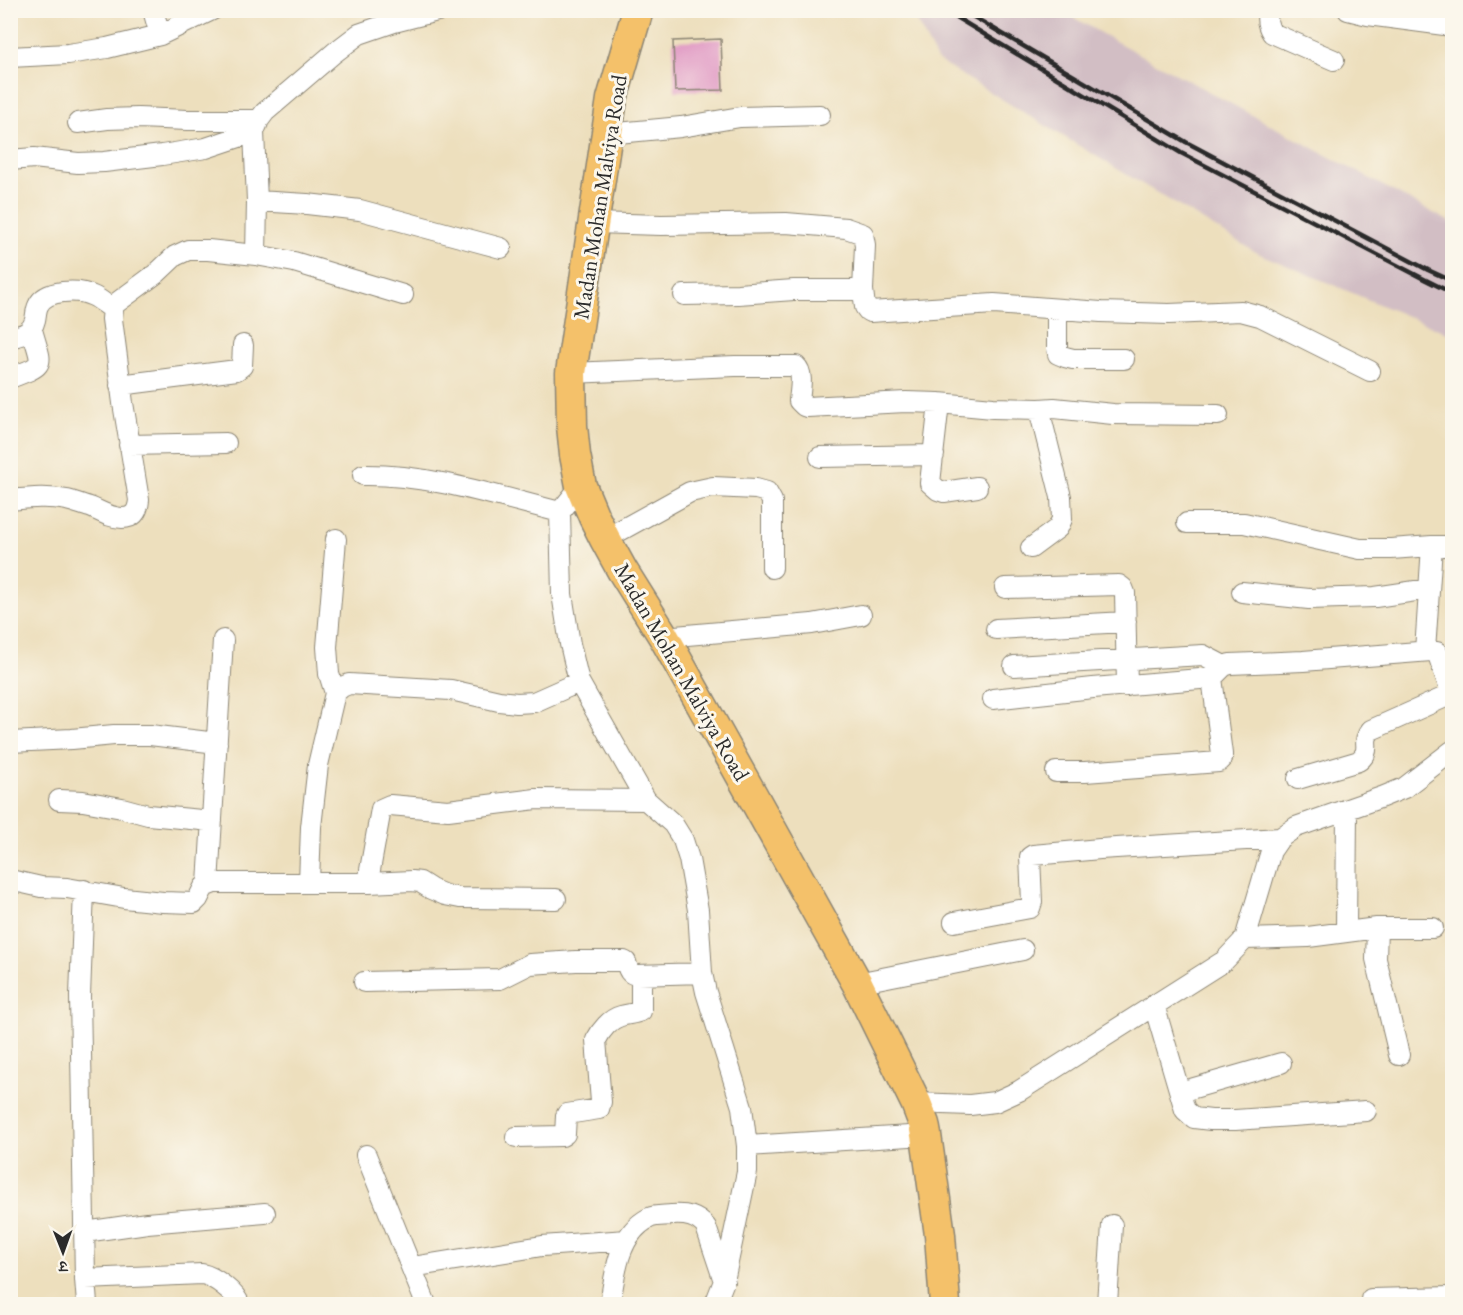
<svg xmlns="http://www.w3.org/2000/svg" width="1463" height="1315" font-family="'EB Garamond','Noto Serif Devanagari',serif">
	<rect width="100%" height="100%" fill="#fbf7ec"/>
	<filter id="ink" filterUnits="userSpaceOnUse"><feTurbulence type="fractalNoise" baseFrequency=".0167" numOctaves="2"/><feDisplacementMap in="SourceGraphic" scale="12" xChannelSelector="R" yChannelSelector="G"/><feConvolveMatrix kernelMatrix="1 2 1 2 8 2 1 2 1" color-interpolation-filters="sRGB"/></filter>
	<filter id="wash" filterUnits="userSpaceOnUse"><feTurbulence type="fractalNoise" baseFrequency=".008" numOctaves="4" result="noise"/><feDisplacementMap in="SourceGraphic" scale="24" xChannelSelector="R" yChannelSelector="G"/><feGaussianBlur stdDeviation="1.35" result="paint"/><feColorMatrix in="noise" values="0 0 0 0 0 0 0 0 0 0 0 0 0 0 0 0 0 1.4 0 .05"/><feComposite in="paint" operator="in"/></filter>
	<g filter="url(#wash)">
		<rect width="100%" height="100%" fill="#eddfbd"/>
		<path fill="#d2bec4" d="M 911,11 L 1062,11 L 1104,35 L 1452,223 L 1452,335 L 1255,252 L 937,60 Z"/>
		<g id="blocks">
			<path fill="#e19bc5" d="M 721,39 L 723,90 L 675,91 L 673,41 Z"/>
		</g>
	</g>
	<g filter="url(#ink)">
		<use href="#blocks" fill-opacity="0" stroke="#8c8574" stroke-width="1.5"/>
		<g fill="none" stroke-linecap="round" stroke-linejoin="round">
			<g stroke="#8c8574" stroke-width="22">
				<path id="minor" d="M 153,10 L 160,35
					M 1270,10 C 1265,18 1267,25 1272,33 L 1334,60
					M 1348,10 L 1368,15 L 1452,26
					M 10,57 L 68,54 L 107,48 L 160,35 L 212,10
					M 78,123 L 107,119 L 138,118 L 188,120 L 259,120
					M 607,134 L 681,127 L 740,117 L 820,115
					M 10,160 L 34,158 L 78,163 L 104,162 L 162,155 L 206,148 L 254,132
					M 257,201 L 307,204 L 360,210 L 501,248
					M 594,223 L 661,225 L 786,223 L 846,228 L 863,234 L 865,245 L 863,290 L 865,307 L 868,311 L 870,312 L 994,304 L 1101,312 L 1169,314 L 1241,311 L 1260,316 L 1370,371
					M 256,255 L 257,201 L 254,132 L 259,120 L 265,112 L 334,53 L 359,34 L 394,22 L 441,10
					M 684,295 L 738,294 L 794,290 L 863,290
					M 1057,309 L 1057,348 L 1058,354 L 1065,357 L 1073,359 L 1124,359
					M 10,338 C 22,335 32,333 35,320 C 36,316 36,310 38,306 C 45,289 79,289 93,296 C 100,299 106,305 113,309
					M 571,373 L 735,366 L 796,366 C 804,373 800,390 799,401 L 804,406 L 807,407 L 906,402 L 939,403 L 993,408 L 1039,409 L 1054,408 L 1113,414 L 1218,415
					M 10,378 C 48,364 42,366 32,330
					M 120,385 L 237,370 L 242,366 L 243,345
					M 939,403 L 930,483 L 938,490 L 944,492 L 977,487
					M 129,445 L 226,443
					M 820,457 L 934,455
					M 363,475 C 429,474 496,496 560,512
					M 581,486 L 560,512 L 562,594 L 570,644 L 579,682 L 646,800 L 673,824 L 683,840 L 689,859 L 698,910 L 702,973 L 706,992 L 742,1107 L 747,1146 L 747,1172 L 724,1281 L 715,1304
					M 10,500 C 30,498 48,496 67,500 C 75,502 83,505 90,507 C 100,511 110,518 122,518 C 134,518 138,511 139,500 L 123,403 L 112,319 L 113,309 L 115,304 L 157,273 L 175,256 L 188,250 L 208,250 L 256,255 L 294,262 L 403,295
					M 1187,523 L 1244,523 L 1360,549 L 1391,549 L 1432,546 L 1425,651
					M 605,539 L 690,492 L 713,487 L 756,489 L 767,492 L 772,501 L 772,568
					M 1432,546 L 1452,546
					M 1031,548 L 1058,528 L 1062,519 L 1061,497 L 1039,409
					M 1005,588 L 1119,585 L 1123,588 L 1125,593 L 1127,686
					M 1242,592 L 1309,599 L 1375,597 L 1429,589
					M 996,629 L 1126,622
					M 664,637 L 812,624 L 861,615
					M 1014,666 L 1203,655 L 1224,666
					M 335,693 L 329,674 L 327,647 L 336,539
					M 993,699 L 1093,688 L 1212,678 L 1224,666 L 1230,664 L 1303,661 L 1431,651 L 1437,652 L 1452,695
					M 10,742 L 72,739 L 114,735 L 150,735 L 217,743
					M 1056,772 L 1085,772 L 1219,762 L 1222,759 L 1222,754 L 1212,678
					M 1298,779 L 1359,761 C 1360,761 1365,754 1365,754 C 1369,744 1362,741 1371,730 L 1452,694
					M 59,800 L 83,801 L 122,808 L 148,815 L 212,821
					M 10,880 L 41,887 L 67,888 L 124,898 L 163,902 L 194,903 L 198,899 L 204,887 L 214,883 L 369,883 L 370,870 L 381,809 L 390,805 L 448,810 L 536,799 L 646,800
					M 309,882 L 311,827 L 318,765 L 335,693 L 342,687 L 349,684 L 451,690 L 499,701 L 517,703 L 534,702 L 579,682
					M 369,883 L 412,881 L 420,882 L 431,889 L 445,895 L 460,898 L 556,899
					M 208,884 L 223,640
					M 84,890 L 80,996 L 85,1279 L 87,1304
					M 954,922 L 1030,908 L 1032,902 L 1030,857 L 1033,855 L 1100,849 L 1280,838
					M 1377,928 L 1376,959 L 1399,1055
					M 1346,932 L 1347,809
					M 1245,939 L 1308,937 L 1377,928 L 1433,928
					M 364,982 L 500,979 L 530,964 L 576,961 L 624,961 L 626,962 C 628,968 628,974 637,975 L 702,973
					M 857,983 L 1023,950
					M 1154,1005 L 1185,1110 L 1194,1118 L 1211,1120 L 1235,1120 L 1366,1111
					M 1180,1092 L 1281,1063
					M 916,1103 L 970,1105 L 995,1102 L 1019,1091 L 1224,961 L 1245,939 L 1271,851 L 1280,838 L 1296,827 L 1382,797 L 1404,788 L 1452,751
					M 516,1137 L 562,1136 L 565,1134 L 566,1116 L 567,1114 L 599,1109 L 601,1102 L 596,1040 C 601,1030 610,1019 621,1016 C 628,1014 634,1014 641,1011 L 641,975
					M 747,1146 L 926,1135
					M 366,1155 L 426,1304
					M 85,1232 L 147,1223 L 265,1213
					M 412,1267 L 542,1246 L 627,1240
					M 85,1279 L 202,1274 C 213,1276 237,1293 239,1304
					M 1371,1299 L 1452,1297
					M 610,1304 C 615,1274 618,1234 649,1218 C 656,1215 665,1216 672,1215 C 686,1214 697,1216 706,1227 L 724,1281
					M 1107,1304 L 1112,1225"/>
			</g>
			<g stroke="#8c8574" stroke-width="33">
				<path id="highway" d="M 638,10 L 612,99 L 571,373 L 572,426 L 575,455 L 581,486 L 594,517 L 605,539 L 622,570 L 664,637 L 857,983 L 916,1103 L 924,1124 L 926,1135 L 940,1235 L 945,1304"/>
			</g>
			<use href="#minor" stroke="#fff" stroke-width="20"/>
			<use href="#highway" stroke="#f4c16b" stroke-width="30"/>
			<path stroke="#2b2b2b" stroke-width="4.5" d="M 944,10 L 1181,153 L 1424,279 L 1452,293
				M 962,10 L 1186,142 L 1428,270 L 1452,281"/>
		</g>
	</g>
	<g text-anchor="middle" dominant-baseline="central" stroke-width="6" stroke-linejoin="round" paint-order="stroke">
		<g font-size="22" fill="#2b2b2b" stroke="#fbf7ec">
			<text transform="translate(600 197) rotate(-81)">Madan Mohan Malviya Road</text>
			<text transform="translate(682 672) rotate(60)">Madan Mohan Malviya Road</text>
		</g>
	</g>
	<rect width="1463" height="1315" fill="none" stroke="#fbf7ec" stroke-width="36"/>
	<g transform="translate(63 1252) rotate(179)" stroke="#fbf7ec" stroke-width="4.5" paint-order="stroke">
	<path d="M0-4.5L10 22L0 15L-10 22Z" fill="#2b2b2b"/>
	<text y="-9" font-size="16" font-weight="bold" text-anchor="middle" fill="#2b2b2b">उ</text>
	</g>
</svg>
